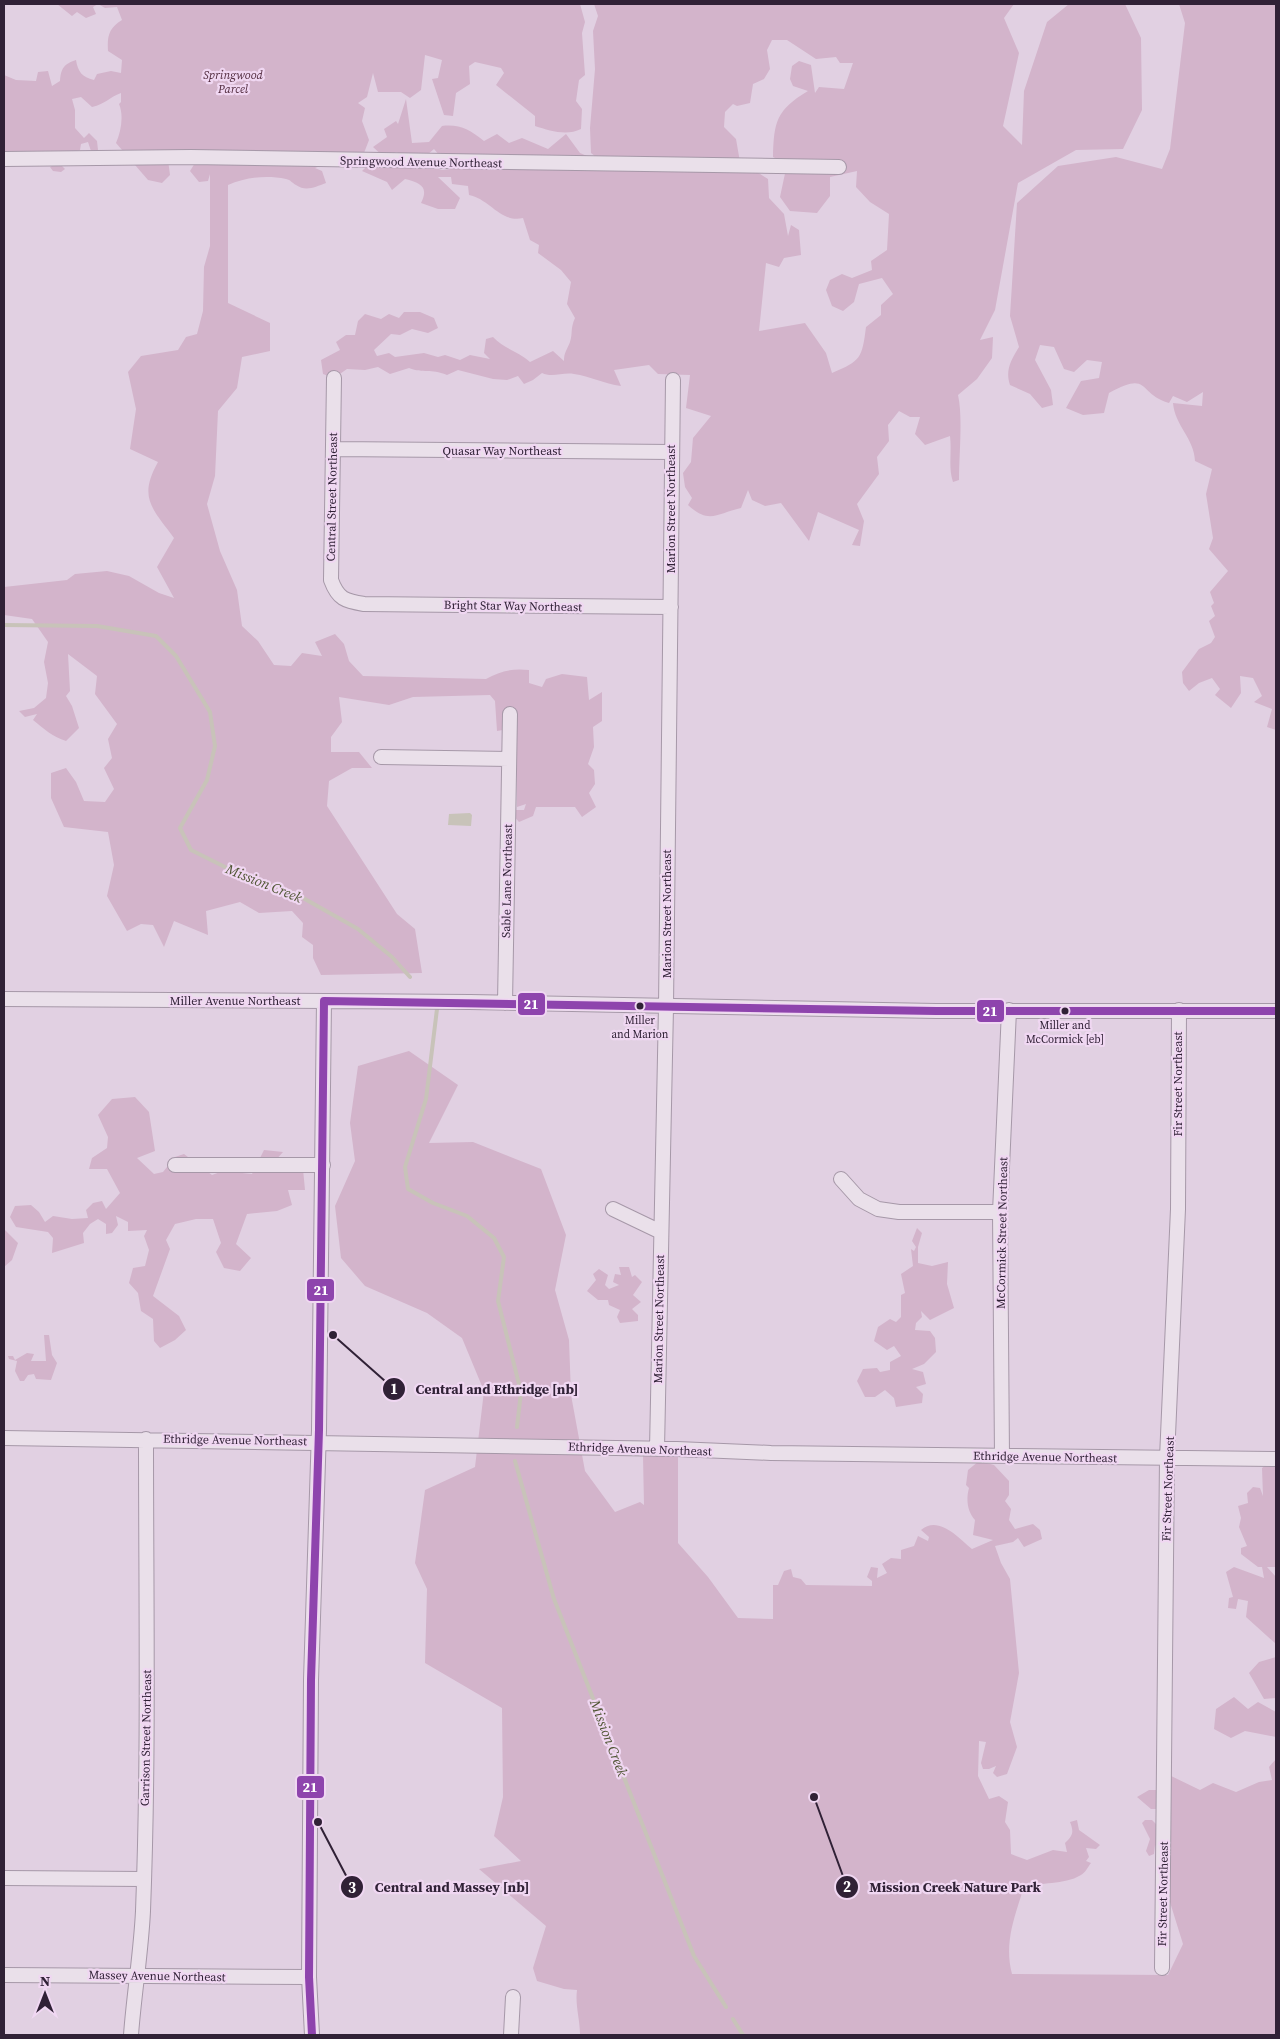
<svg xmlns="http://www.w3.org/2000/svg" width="1280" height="2039" font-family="'Source Serif 4',serif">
	<rect width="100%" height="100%" fill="#e1d0e2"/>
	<path fill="#d3b4cb" d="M 57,4 L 580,4 L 585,22 L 582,33 L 585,75 L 579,80 L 576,101 L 582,109 L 581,129 C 567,136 550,131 535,126 L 535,116 L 496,85 L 504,73 L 501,68 L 475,62 L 469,66 L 470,84 L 456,93 L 453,116 L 444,115 L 432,79 L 438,78 L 442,60 L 425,55 L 421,90 L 410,98 L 401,92 L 378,92 L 373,73 L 367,97 L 358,103 L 365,108 L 362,121 L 369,140 L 364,153 L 352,164 L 323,165 L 315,168 L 322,171 L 326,183 C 315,187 306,192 296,185 C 292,183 291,180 286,179 C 267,175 246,177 228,185 L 228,303 L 270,323 L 270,351 L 242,357 L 237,388 L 218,411 L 215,476 L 207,504 L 220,551 L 237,590 L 242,626 L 258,641 L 274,665 L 291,666 L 302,653 L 322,656 L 315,642 L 335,634 L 344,644 L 349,661 L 363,676 L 486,679 C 500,671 513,668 529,670 L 529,683 L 542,687 L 546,679 L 562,674 L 587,677 L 589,700 L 602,692 L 602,721 L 593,727 L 594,747 L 588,764 L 594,770 L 595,784 L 589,793 L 596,807 L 582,817 L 575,807 L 536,807 L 533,816 L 519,822 L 513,815 L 516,810 L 524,810 L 526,804 L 517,807 L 517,733 L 511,729 L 515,708 L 506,711 L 503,730 L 497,731 L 495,701 L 490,695 L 413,697 L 389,705 L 339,697 L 342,722 L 331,737 L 331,752 L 359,752 L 372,768 L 352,768 L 329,781 L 327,806 L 397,914 L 415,929 L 422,973 L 321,975 L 313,958 L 313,945 L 302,937 L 303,923 L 292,911 L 259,913 L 240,902 L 206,911 L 208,935 L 174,921 L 164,947 L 153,925 L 141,924 L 127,931 L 107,896 L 114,865 L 108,832 L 64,827 L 51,798 L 51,773 L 66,768 L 76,782 L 84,801 L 105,802 L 114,789 L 104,768 L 112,758 L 108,739 L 117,724 L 95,694 L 97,676 L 68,654 L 70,691 L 66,696 L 72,706 L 79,728 L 66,741 C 53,737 44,729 33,720 L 37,714 L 25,717 L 19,711 L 34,708 L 46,698 L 48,683 L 44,662 L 48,642 L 32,619 L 4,615 L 4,587 L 67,580 L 75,574 L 107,571 L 129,576 L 159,593 L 174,598 L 157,567 L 174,538 C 152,508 138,498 158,462 L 130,449 L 136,409 L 128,372 L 141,356 L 178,350 L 186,337 L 197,334 L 203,311 L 204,267 L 210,246 L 210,174 L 208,181 L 199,182 L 190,171 L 195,163 L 168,160 L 170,175 L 162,183 L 148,180 L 116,143 C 121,131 124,116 119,104 L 121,102 L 121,93 C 109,97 106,104 92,107 L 81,97 L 72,99 L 75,110 L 75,128 L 84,138 L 89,133 L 97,141 L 98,150 L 91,151 L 88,142 L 81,144 L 80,150 L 73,152 L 61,165 L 65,169 L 61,172 L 53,171 L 50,167 L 59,162 L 4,154 L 4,75 L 16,80 L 36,81 L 38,72 L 48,71 L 52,86 L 60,81 C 61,68 64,64 76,60 C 78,72 82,77 94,80 L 97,74 L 111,71 L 121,73 L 122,60 L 108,51 C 107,36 109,28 122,20 L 117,7 L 105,8 L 98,4 L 93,7 L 96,14 L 86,18 L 77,12 L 72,16 Z
		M 594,4 L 1014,4 L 1004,18 L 1019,53 L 1003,126 L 1022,145 L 1024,91 L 1047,22 L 1069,4 L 1125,4 L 1141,38 L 1142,110 L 1123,149 L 1076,150 L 1018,183 L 995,310 L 980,340 L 993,337 L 992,358 L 977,379 L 958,395 C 963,417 959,455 959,480 L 953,482 C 948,467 952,452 950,436 L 925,445 L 915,434 L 920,417 L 910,417 L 899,411 L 888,425 L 889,441 L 877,457 L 879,474 L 857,504 L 864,521 L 860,546 L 852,545 L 859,530 L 818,512 L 809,541 L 781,503 L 765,506 L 752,500 L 748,490 L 741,508 C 718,513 709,525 688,505 L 692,498 L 685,487 L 683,473 L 691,462 L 693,438 L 711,416 L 686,408 L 690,375 L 658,374 L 649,365 L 614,370 L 621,386 C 604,384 590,376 574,374 C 563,372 552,378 542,373 L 533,380 L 524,384 L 518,376 L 507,380 L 493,379 L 458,370 L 447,375 C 430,368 424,374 409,368 L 390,374 L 378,367 L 365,370 L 347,369 L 334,378 L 323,374 L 321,360 L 340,350 L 336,342 L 346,335 L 355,335 L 358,321 L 365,314 L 381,319 L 389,314 L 399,318 L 404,312 L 420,312 L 434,318 L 438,328 L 428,333 L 412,329 L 400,335 L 391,334 L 374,350 L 377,356 L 389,353 L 395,357 L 424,353 L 438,357 L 445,355 L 460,360 L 470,355 L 490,359 L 484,353 L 486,339 L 493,337 C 504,349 518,351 530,362 L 553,351 L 564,361 C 564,352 567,350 570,342 C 573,333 570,329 575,318 L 567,304 L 571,282 L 561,270 L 538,253 L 539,245 L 530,240 L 523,218 C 500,223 490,199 469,195 L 468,186 L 452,184 L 451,177 L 438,177 L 460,198 L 455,209 L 438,209 L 421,203 C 429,187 421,183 405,179 L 392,190 L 387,182 L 362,171 L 367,166 L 430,166 L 442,170 L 451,169 L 434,149 L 427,155 L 404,155 L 396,152 L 386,159 L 373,147 L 387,137 L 384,129 L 396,121 L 398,124 L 406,99 L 412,143 L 429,142 L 442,126 C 460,124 470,130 484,141 L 497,134 L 509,143 L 522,138 L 548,149 L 566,134 L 580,153 L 601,162 L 757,172 L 768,179 L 769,198 L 784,214 L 788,236 L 791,225 L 799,230 L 801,255 L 784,258 L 779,267 L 766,263 L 759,331 L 805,323 L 826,353 L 832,373 C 861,361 862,358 866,327 L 881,315 L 881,305 L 893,294 L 882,278 L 859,284 L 854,302 L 843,311 L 832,306 L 826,290 L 830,280 L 842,274 L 852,278 L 872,270 L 871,261 L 887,250 L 889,214 L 870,202 L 856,187 L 857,171 L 830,177 L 830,196 L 817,213 L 790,211 L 780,197 L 787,164 L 773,157 C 774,122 776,110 808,91 L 793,86 L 790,79 L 792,66 L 799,61 L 811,65 L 815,93 L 819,87 L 844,89 L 853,63 L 840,63 L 836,57 L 816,59 L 787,40 L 772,40 L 767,50 L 770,69 L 764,79 L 753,84 L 750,103 L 737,106 L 733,104 L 725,112 L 724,127 L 736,139 L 740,162 L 596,157 L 591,153 L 590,128 L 595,69 L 593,31 L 598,16 Z
		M 1179,4 L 1276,4 L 1276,730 L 1267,727 L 1272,709 L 1254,702 L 1262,696 L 1253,678 L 1240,676 L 1241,693 L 1231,708 L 1215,695 L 1220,689 L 1212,678 L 1199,683 L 1189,691 L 1183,683 L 1182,672 L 1199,649 L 1211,643 L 1215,637 L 1209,621 L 1215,616 L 1211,606 L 1214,603 L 1210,592 L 1228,571 L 1209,549 L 1213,538 L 1206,494 L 1212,469 L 1195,461 C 1194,438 1175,426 1173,403 L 1202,406 L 1203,392 L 1187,402 L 1173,396 L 1169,403 C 1137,394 1151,370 1109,393 L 1104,413 L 1083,415 L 1066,408 L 1081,381 L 1099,378 L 1102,362 L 1087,360 L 1074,372 L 1064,369 L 1054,347 L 1040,345 L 1035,360 L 1051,390 L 1053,405 L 1042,408 L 1030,394 L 1010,385 C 1005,370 1011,360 1019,347 L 1010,316 L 1017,203 L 1058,166 L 1116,157 L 1162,169 L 1170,149 L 1185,23 Z
		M 409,1051 L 458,1085 L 429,1143 L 473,1142 L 541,1169 L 566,1235 L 555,1290 L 569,1340 L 571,1395 L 585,1471 L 615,1512 L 640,1502 L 644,1505 L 643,1456 L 678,1456 L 678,1543 L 708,1577 L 738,1618 L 773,1619 L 773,1585 L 778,1585 L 784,1571 L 791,1569 L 793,1577 L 801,1579 L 806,1585 L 872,1586 L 872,1581 L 867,1577 L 871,1567 L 878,1568 L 877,1578 L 887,1573 L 882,1564 L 891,1558 L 901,1559 L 901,1550 L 914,1546 L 918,1536 L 928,1541 L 929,1537 L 921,1530 C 938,1515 958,1537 972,1549 L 993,1540 L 973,1535 L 975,1520 C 967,1511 966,1499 969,1488 L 966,1485 L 968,1470 L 979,1461 L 994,1465 L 1009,1481 L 1009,1495 L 1005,1501 L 1011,1509 L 1009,1520 L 1015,1529 L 1033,1524 L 1040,1530 L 1042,1539 L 1024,1547 L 1018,1538 L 1013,1542 L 995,1546 L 1001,1563 L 1010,1579 L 1019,1673 L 1010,1722 L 1017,1747 L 1007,1774 L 997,1777 L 993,1773 L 996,1766 L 989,1769 L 983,1769 L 981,1763 L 986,1742 L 979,1741 L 978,1776 L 989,1799 L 999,1796 L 1008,1802 L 1005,1822 L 1010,1830 L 1011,1854 L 1027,1860 L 1053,1850 L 1067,1852 L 1065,1843 C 1073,1835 1074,1832 1070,1822 L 1077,1820 L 1079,1830 L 1100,1845 L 1096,1849 L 1086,1848 L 1089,1857 L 1086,1861 L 1091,1863 C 1088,1867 1085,1873 1081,1875 C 1063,1886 1041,1880 1023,1890 C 1014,1918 1004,1944 1012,1974 L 1168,1975 L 1183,1944 L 1164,1883 L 1165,1864 L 1155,1845 L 1154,1854 L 1149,1856 L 1146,1851 L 1150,1839 L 1142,1823 L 1145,1820 L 1152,1820 L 1156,1824 L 1156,1839 L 1167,1840 L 1162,1809 L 1151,1809 L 1137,1797 L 1149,1790 L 1157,1790 L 1167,1774 L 1200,1790 L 1213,1783 L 1236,1792 L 1259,1782 L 1272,1780 L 1269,1767 L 1276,1759 L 1276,2035 L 580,2035 C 580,2019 575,2006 577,1990 L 564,1989 L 537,1981 L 533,1968 L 546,1926 L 479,1869 L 521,1861 L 494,1836 L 503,1797 L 502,1708 L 425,1663 L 427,1589 L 415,1563 L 425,1490 L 475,1467 L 484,1391 L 462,1338 L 427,1313 L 365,1286 L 341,1258 L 335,1206 L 355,1161 L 350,1123 L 358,1066 Z
		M 135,1097 L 149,1112 L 155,1151 L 137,1158 L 154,1174 L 163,1172 L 175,1157 L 184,1154 L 212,1175 L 223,1171 L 252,1174 L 264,1150 L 283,1152 L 266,1171 L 303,1169 L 305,1190 L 288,1190 L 292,1205 L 277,1211 L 247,1214 L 236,1244 L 251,1258 L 240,1271 L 224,1268 L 216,1252 L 221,1243 L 213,1219 L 196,1219 L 175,1224 L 166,1240 L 170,1249 L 153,1296 L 179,1316 L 186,1330 L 175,1340 L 160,1348 L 154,1341 L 153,1319 L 141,1311 L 138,1293 L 129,1283 L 133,1268 L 145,1266 L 149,1250 L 144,1236 L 147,1230 L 128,1231 L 128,1222 L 116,1216 L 118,1225 L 112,1233 L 106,1234 L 106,1224 L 98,1219 L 90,1224 L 83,1233 L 84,1243 L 52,1253 L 53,1238 L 48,1232 L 16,1227 L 10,1217 L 15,1206 L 31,1205 L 39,1212 L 45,1222 L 53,1216 L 72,1219 L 88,1218 L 86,1210 L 93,1203 L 102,1201 L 106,1209 L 120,1193 L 107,1169 L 89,1169 L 92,1158 L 107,1148 L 108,1137 L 98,1115 L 112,1099 Z
		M 917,1228 L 922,1233 L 918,1247 L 918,1263 L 932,1266 L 948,1262 L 947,1284 L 954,1308 L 930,1320 L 921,1311 L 922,1317 L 916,1323 L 915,1330 L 930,1331 L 935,1338 L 936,1352 L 924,1364 L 912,1369 L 923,1372 L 926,1384 L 916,1387 L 923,1394 L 922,1403 L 896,1407 L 894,1398 L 885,1390 L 875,1397 L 865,1397 L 857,1381 L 863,1369 L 877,1368 L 880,1372 L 890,1370 L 890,1362 L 901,1356 L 894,1346 L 887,1350 L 874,1341 L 878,1327 L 890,1319 L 896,1322 L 901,1317 L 901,1295 L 905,1293 L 901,1274 L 913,1266 L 911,1249 L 914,1251 L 916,1247 L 912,1241 Z
		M 4,1229 L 18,1243 L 12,1260 L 4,1267 Z
		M 619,1267 L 629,1267 L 632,1277 L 635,1275 L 642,1282 L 633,1295 L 641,1302 L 632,1309 L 638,1315 L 638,1321 L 620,1323 L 617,1317 L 620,1310 L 609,1305 L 608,1300 L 598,1300 L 587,1291 L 596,1280 L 593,1274 L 599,1269 L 608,1275 L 605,1285 L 609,1289 L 619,1285 L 613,1282 L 615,1274 L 621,1275 Z
		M 44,1335 L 49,1335 L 52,1355 L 57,1363 L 51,1380 L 36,1379 L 34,1374 L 28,1375 L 24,1381 L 20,1381 L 15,1371 L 17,1361 L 9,1359 L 8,1356 L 13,1356 L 15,1360 L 27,1353 L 34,1354 L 31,1361 L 46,1361 Z
		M 1276,1457 L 1276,1567 L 1267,1567 L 1276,1577 L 1276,1644 L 1246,1617 L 1248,1601 L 1238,1599 L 1236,1609 L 1228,1608 L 1229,1598 L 1233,1597 L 1226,1572 L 1234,1567 L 1264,1578 L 1262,1567 L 1258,1567 L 1241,1554 L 1241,1548 L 1247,1546 L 1239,1527 L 1241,1518 L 1238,1506 L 1248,1503 L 1247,1493 L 1253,1487 L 1260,1488 L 1263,1496 L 1262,1468 Z
		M 1276,1657 L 1276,1698 L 1264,1699 L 1249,1673 L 1259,1662 Z
		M 1234,1697 L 1248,1709 L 1258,1702 L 1276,1712 L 1276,1737 L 1245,1731 L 1231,1738 L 1214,1729 L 1216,1709 Z"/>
	<path fill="#c8c3b9" d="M 470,813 L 472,815 L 471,826 L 448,825 L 449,814 Z"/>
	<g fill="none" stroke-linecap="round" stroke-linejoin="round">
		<path stroke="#c8c3b9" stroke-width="4" d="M 4,625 L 97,626 L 156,636 L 176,656 L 210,712 L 215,746 L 207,780 L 180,828 L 191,850 L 241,875 L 296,894 L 358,929 L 392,957 L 410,977
			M 437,1009 L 426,1099 L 405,1167 L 408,1189 L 433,1203 L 467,1216 L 494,1238 L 504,1257 L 498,1301 L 521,1392 L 517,1427
			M 515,1461 L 554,1599 L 694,1956 L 726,2007
			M 733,2019 L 743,2035"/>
		<g stroke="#a698a8" stroke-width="16">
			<path id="street" d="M 4,159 L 191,157 L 839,167
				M 334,378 L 331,580 C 338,599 345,601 364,604 L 671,607
				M 333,449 L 671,452
				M 381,757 L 509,759
				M 4,999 L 470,1002 L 936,1011 L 1276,1011
				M 505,1003 L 510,714
				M 175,1165 L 323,1165
				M 841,1179 L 859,1199 L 878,1209 L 899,1212 L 1000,1212
				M 613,1209 L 661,1232
				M 4,1438 L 677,1449 L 771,1453 L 1276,1459
				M 657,1449 L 666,1007 L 673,380
				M 1002,1456 L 1000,1212 L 1009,1010
				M 4,1878 L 144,1879
				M 1162,1968 L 1167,1458 L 1178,1209 L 1179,1010
				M 4,1975 L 309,1977
				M 131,2035 C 134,1994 141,1953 143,1911 C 149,1754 146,1597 146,1439
				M 312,2035 L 309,1977 L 311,1680 L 319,1430 L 324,1001
				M 511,2035 L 513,1997"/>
		</g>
		<use href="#street" stroke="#eae0ea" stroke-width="14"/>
		<g stroke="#f0d7f2" stroke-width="11">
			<path id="bus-1" d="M 312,2035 L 309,1977 L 311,1680 L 319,1430 L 324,1001 L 936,1011 L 1276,1011"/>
		</g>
		<use href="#bus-1" stroke="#8e44ad" stroke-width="8"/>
	</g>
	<g fill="#302136" stroke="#f0d7f2" stroke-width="2">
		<circle cx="640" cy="1006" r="4.5"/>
		<circle cx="1065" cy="1011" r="4.5"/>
	</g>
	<g text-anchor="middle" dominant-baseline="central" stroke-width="4.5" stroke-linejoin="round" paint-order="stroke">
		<g font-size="11" fill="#302136" stroke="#f0d7f2">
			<text x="640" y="1020">Miller<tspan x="640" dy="14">and Marion</tspan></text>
			<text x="1065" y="1025">Miller and<tspan x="1065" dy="14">McCormick [eb]</tspan></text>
		</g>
		<g font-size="12" font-style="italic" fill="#502a3d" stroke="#f0d7f2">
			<text x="233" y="75">Springwood<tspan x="233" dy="14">Parcel</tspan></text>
		</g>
		<g font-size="12" fill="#302136" stroke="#f0d7f2">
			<text transform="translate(421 162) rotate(1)">Springwood Avenue Northeast</text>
			<text x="502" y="451">Quasar Way Northeast</text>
			<text transform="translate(332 497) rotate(-89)">Central Street Northeast</text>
			<text transform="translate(671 509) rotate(-90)">Marion Street Northeast</text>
			<text transform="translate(513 606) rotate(1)">Bright Star Way Northeast</text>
			<text transform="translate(507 881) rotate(-89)">Sable Lane Northeast</text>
			<text transform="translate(667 914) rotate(-90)">Marion Street Northeast</text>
			<text x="235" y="1001">Miller Avenue Northeast</text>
			<text transform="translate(1178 1084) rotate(-90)">Fir Street Northeast</text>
			<text transform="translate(1002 1233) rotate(-89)">McCormick Street Northeast</text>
			<text transform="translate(659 1319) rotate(-89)">Marion Street Northeast</text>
			<text transform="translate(235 1440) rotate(1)">Ethridge Avenue Northeast</text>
			<text transform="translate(640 1449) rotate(2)">Ethridge Avenue Northeast</text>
			<text transform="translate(1045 1457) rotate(1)">Ethridge Avenue Northeast</text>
			<text transform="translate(1168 1489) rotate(-88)">Fir Street Northeast</text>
			<text transform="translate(146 1738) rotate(-89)">Garrison Street Northeast</text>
			<text transform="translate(1163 1894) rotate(-89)">Fir Street Northeast</text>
			<text transform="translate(157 1976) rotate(1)">Massey Avenue Northeast</text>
		</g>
		<g font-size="14" font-style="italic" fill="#4e5432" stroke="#f0d7f2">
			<text transform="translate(264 883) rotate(22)">Mission Creek</text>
			<text transform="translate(609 1738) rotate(69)">Mission Creek</text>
		</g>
	</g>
	<path fill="none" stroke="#302136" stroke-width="2" d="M333 1335L394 1389M814 1797L847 1887M318 1822L352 1887"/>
	<g fill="#302136" stroke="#f0d7f2" stroke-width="2">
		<circle cx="333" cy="1335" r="5"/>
		<circle cx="814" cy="1797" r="5"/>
		<circle cx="318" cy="1822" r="5"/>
		<circle cx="394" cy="1389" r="12"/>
		<circle cx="847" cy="1887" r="12"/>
		<circle cx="352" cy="1887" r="12"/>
	</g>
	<g font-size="15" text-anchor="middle" font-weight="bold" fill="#fff">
		<text x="394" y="1394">1</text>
		<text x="847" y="1892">2</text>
		<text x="352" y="1893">3</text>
	</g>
	<g font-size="14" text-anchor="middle" font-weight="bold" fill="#302136" stroke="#f0d7f2" stroke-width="4.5" stroke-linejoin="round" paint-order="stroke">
		<text x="497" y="1394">Central and Ethridge [nb]</text>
		<text x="955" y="1892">Mission Creek Nature Park</text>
		<text x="452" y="1892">Central and Massey [nb]</text>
	</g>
	<g stroke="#f0d7f2" stroke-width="2">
		<rect x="517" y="992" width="29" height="24" rx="5" fill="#8e44ad"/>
		<rect x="976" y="999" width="29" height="24" rx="5" fill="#8e44ad"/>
		<rect x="306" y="1278" width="29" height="24" rx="5" fill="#8e44ad"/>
		<rect x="296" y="1775" width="29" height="24" rx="5" fill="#8e44ad"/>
	</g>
	<g font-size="14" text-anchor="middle" font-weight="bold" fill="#fff">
		<text x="531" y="1009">21</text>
		<text x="990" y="1016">21</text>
		<text x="321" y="1295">21</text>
		<text x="310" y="1792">21</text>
	</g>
	<rect width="1280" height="2039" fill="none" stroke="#302136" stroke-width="10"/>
	<g transform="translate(45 1994)" stroke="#f0d7f2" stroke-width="4" paint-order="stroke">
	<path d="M0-4L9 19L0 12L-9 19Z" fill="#302136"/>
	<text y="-8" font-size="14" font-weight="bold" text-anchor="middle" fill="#302136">N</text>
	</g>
</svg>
